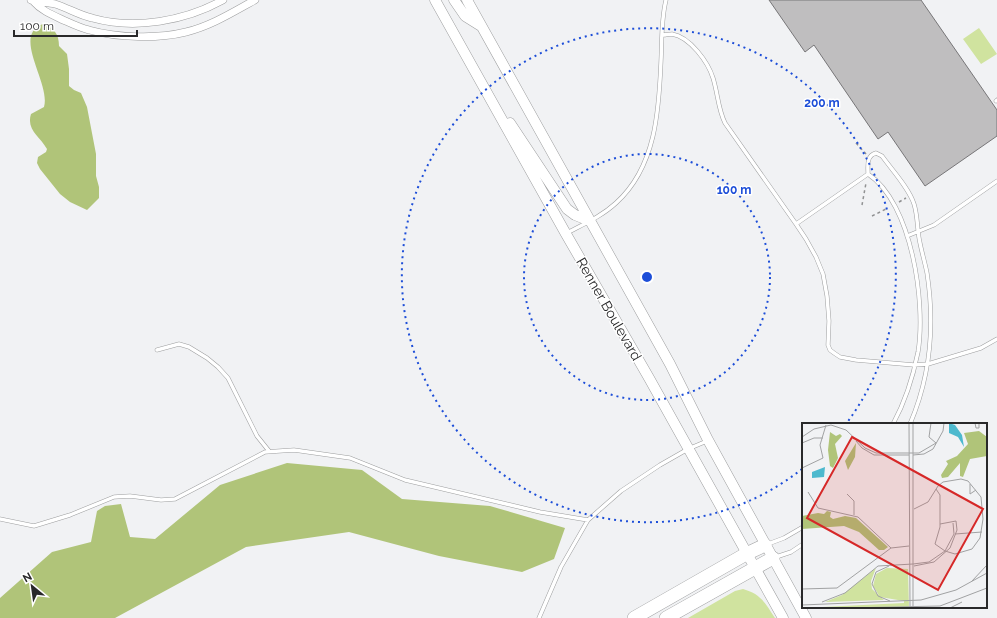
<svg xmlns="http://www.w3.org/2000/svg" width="997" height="618" font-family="Raleway,sans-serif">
	<rect width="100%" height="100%" fill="#f1f2f4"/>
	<path fill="#d0e39f" d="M 979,28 L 997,54 L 981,64 L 963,39 Z
		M 743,589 C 761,594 765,603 775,618 L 688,618 L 735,591 Z"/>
	<path fill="#b0c479" d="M 43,24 C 54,28 59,34 59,46 L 67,54 L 69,69 L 69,86 L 74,90 L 81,93 L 87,107 L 96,154 L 96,176 L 99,187 L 99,198 L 87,210 L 70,202 L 60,194 L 40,169 L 37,163 L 38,157 L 46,152 L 47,149 C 40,136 26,130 31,114 L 44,107 C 51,83 11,35 43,24 Z
		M 287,463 L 362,470 L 402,499 L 490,506 L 565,528 L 554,559 L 522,572 L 439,556 L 349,532 L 246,547 L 115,618 L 0,618 L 0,598 L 52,552 L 91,542 L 97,511 L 105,506 L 121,504 L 130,537 L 155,539 L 220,485 Z"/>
	<path fill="#bfbebf" stroke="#777678" d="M 769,0 L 921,0 L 997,110 L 997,136 L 925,186 L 888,132 L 878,139 L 814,45 L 805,52 Z"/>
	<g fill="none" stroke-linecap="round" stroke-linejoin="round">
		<g stroke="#9d9e9f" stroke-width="4.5">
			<path id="service" d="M 663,35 C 666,35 669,34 672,34 C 690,37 708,62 713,78 C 718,94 718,109 725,123 L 796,224 L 806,239 L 816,257 L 823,274 L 827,296 L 829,321 L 828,345 L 830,350 L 834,353 L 840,357 L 856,360 L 914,365 L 928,364 L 981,348 L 997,339
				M 996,101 L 997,100
				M 868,174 C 868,165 866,156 876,153 L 882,156 C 892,170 909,188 914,204 C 918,216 917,231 920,243 C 922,253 925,263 927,273 C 935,325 931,375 910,424
				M 868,174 C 912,203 926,303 918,352 C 913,377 905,402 893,424
				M 796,224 L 868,174
				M 567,233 C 584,224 602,216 616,203 C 656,167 659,110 661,61 C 662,41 661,20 666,0
				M 907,236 L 934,225 L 997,181
				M 157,350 L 179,344 L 189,347 L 207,358 L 218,367 L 228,378 L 257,436 L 269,451
				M 0,519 L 34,526 L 70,515 L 114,497 L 130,496 L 161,500 L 175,499 L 265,452 L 294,450 L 350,458 L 405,480 L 540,512 L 588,520
				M 768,544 L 784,538 L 803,527
				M 776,557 L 791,552 L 803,544
				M 539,618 L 561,567 L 588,520 L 621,491 L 660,465 L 688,449 L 707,441"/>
		</g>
		<g stroke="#9d9e9f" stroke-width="8">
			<path id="minor" d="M 31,0 C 38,3 47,2 55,4 C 68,8 79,15 92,18 C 135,30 185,21 223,0
				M 33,1 C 41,10 50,14 61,19 C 70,23 80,28 89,30 C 118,38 158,39 186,32 C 211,26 233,12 255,0"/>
		</g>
		<g stroke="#9d9e9f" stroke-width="11">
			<path id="secondary" d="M 435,0 L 566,234 L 649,378 L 783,618
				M 454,0 L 465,16 L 481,26
				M 467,0 L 670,364 L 708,440 L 806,618
				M 510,123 L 567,209 L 575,215 L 590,221"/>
		</g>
		<g stroke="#9d9e9f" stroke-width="14">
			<path id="motorway" d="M 634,618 L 746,554 L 765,545
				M 666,618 L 773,558"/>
		</g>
		<path stroke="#919293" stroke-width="1.5" stroke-dasharray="3 3" stroke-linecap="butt" d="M 856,143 L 866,154
			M 899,202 L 906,198
			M 862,205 L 866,183
			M 872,216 L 888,208"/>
		<use href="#service" stroke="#fff" stroke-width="3.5"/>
		<use href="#minor" stroke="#fff" stroke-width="7"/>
		<use href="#secondary" stroke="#fff" stroke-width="10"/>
		<use href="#motorway" stroke="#fff" stroke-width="13"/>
	</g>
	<g fill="none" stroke="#1d4ed8" stroke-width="2" stroke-dasharray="2 4">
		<circle cx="647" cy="277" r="123"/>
		<path d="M802 469A247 247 0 1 1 846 424"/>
	</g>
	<g text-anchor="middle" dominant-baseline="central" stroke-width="3" stroke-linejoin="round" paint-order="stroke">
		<g font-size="14" fill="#29292a" stroke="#fff">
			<text transform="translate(609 309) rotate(60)">Renner Boulevard</text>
		</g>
	</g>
	<g transform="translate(802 423)">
		<rect width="185" height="185" fill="#f1f2f4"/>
		<path d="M 74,145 L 69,158 L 70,166 L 82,177 L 23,179 L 40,172 ZM 85,145 L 106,146 L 107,185 L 0,185 L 102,180 L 102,178 L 78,174 L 71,163 L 74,151 Z" fill="#d0e39f"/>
		<path d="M 177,8 L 185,14 L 185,33 L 168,36 L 161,54 L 158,53 L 158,40 L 146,54 L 140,55 L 139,52 L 146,41 L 144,38 L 155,33 L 166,21 L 162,10 ZM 28,9 L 34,13 L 38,11 L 40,13 L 33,21 L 36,35 L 31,45 L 28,43 L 26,27 ZM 54,20 L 53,34 L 46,47 L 43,38 ZM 25,88 L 29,89 L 28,94 L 31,96 L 43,93 L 54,95 L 86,124 L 82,127 L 77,127 L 57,109 L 42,103 L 0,106 L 0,93 L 16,90 L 22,91 Z" fill="#b0c479"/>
		<path d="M 147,0 L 153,2 L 160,12 L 162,24 L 156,14 L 147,10 ZM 23,44 L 22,54 L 10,55 L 10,49 Z" fill="#4db9ce"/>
		<path fill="none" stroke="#a1a2a3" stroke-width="1" d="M 107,0 L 108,185M 129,0 L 127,14 L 134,20M 173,0 L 174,5 L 177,5 L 177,0M 0,14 L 12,6 L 29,2 L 44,7 L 63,25 L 74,30 L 117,30 L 134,20M 54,18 L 60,25 L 72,32 L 107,32M 0,20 L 12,15 L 21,15M 111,32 L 122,31 L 131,26 L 141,8 L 142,0M 0,45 L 21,35 L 18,22 L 24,2M 168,61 L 168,71 L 174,67M 6,69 L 16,85 L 56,94 L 89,125M 45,71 L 52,78 L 52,92M 112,86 L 126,79 L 136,63 L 141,59 L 159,56 L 166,58 L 179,74 L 181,96 L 178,115 L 170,126 L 153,131 L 143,128 L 133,121 L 138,104 L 138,72 L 134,66M 153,111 L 180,109M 111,141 L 127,139 L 143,128 L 152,111 L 151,100M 87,143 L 74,149 L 70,161 L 76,173 L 88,178M 112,143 L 132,139 L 148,125 L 155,107 L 154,98 L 138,101M 170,158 L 185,142M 0,166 L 35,165 L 89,125 L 107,123M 20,179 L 43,170 L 76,143 L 111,141M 0,182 L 119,177 L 154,167 L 185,150M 111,184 L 111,0M 44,185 L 138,183 L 185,165M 148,185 L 160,179"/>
		<path fill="#d62828" fill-opacity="0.15" stroke="#d62828" stroke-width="2" d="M 50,14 L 181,86 L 136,167 L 5,95 Z"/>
		<rect width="185" height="185" fill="none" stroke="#29292a" stroke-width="2"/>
	</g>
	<circle cx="647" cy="277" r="6" fill="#1d4ed8" stroke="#fff" stroke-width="2"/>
	<g font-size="12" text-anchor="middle" font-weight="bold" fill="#1d4ed8" stroke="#fff" stroke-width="3" stroke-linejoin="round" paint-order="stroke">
		<text x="822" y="107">200 m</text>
		<text x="734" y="194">100 m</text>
	</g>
	<g transform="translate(32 586) rotate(331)" stroke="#ffffff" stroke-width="3" paint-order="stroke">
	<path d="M0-3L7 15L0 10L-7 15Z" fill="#29292a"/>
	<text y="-6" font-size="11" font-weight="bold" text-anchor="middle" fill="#29292a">N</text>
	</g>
	<path d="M14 30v6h123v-6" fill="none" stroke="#29292a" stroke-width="2"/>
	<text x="20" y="30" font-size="12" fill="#29292a" stroke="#ffffff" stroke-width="3" paint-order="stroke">100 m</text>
</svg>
